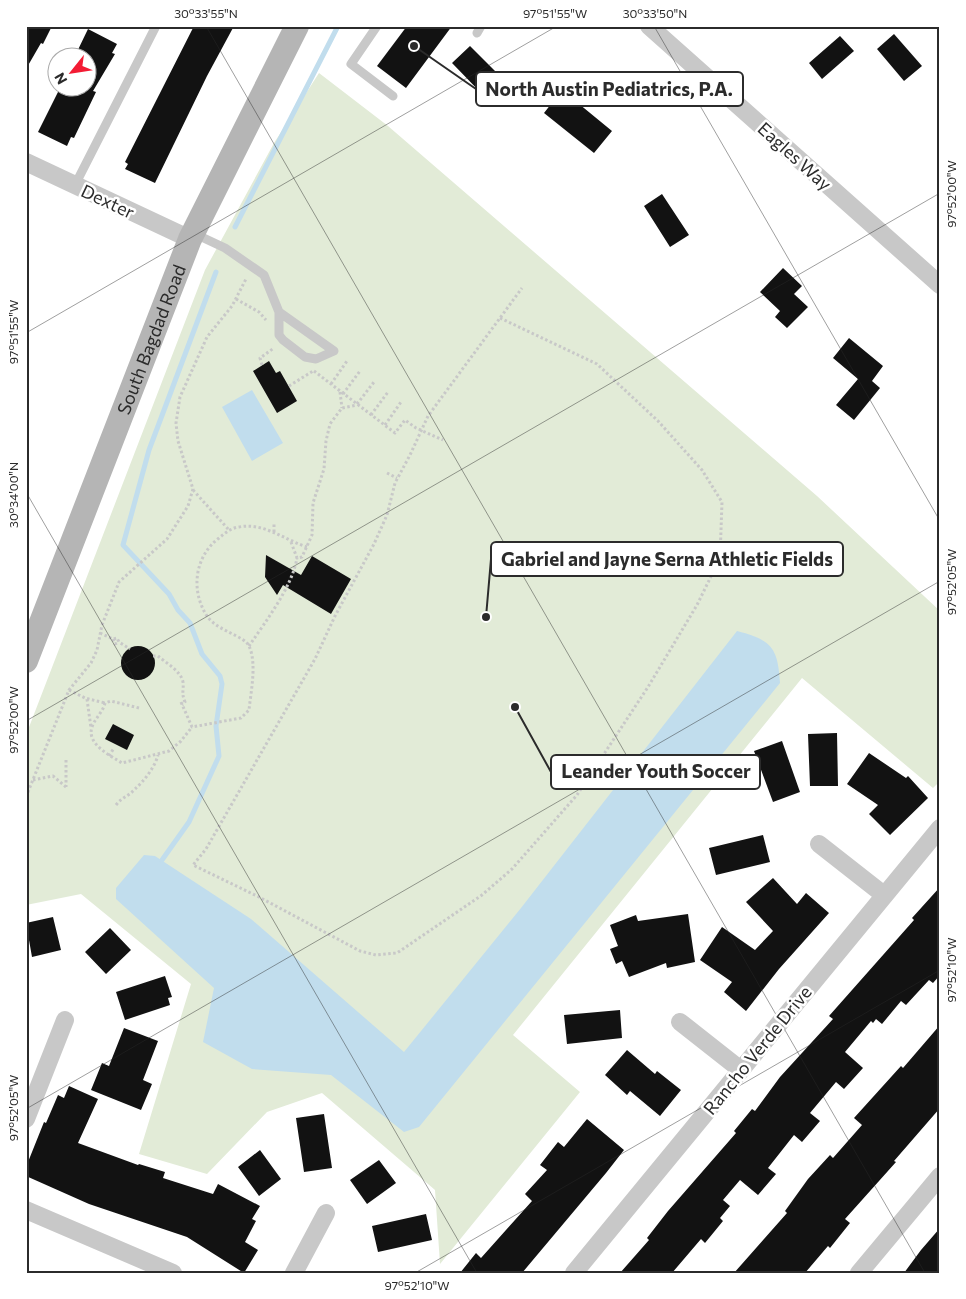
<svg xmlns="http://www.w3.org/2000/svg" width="966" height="1299" font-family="Commissioner,sans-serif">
	<rect width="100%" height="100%" fill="#fff"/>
	<path fill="#e2ebd7" d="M 319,73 L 388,126 L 817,496 L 940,611 L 940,781 L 933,788 L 802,678 L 513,1035 L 580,1092 L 440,1264 L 435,1190 L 322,1093 L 267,1112 L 207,1174 L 139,1154 L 191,984 L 81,894 L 26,905 L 26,735 L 205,270 L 274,143 Z"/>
	<path fill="#c1dded" d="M 252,390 L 283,443 L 252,461 L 222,407 Z
		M 737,631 C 772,640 778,648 780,683 L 419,1127 L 404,1132 L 331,1075 L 252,1069 L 203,1042 L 214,988 L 116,899 L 116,888 L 144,855 L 155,856 L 251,919 L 404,1052 L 521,908 Z"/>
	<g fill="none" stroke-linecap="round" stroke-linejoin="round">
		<path stroke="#c1dded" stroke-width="5" d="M 235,227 L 338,26
			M 162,860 L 189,822 L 219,756 L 216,726 L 222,684 L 220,676 L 202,654 L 190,623 L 178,610 L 169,594 L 123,545 L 149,450 L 216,272"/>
	</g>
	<path fill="#121212" d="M 26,26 L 52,26 L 43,44 L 41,43 L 26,69 Z
		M 194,26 L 234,26 L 207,76 L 155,183 L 125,169 L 128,164 L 125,162 Z
		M 407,26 L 452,26 L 406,88 L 377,66 Z
		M 88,29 L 117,44 L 112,53 L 115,54 L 93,91 L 96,92 L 74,138 L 71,137 L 67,146 L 38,132 L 60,88 L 88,88 L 88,58 L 74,58 Z
		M 894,34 L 922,66 L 904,81 L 877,49 Z
		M 840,36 L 854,51 L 822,79 L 809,63 Z
		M 470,46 L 502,78 L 484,96 L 452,63 Z
		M 562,90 L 612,131 L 594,153 L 544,113 Z
		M 662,194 L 689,235 L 670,247 L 644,206 Z
		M 783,268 L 802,286 L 794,294 L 808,307 L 787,328 L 775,317 L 780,311 L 760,292 Z
		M 849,338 L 883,366 L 872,381 L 880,388 L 854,420 L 836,405 L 858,379 L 833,358 Z
		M 269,361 L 276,373 L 280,371 L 297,401 L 277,413 L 253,371 Z
		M 266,555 L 301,575 L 312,556 L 351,579 L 331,614 L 283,585 L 277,595 L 265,577 Z
		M121 663a17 17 0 1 1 34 0a17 17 0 1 1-34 0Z
		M 113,724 L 134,735 L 127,750 L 105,739 Z
		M 837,733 L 838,786 L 810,786 L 808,734 Z
		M 782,741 L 800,792 L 773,802 L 754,751 Z
		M 869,753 L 906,778 L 908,776 L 928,798 L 890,835 L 869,814 L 878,805 L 847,784 Z
		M 763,835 L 770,862 L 716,875 L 709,848 Z
		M 773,878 L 797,904 L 806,893 L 829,913 L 779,969 L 746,1011 L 724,992 L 732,982 L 700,960 L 722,927 L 755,950 L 773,931 L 746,902 Z
		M 940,887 L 940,975 L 933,983 L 929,980 L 906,1005 L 901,1001 L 882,1024 L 876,1019 L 873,1023 L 871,1021 L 845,1052 L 863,1068 L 844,1089 L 836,1082 L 810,1113 L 820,1121 L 802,1142 L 794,1135 L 768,1168 L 776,1174 L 758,1195 L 740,1180 L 723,1200 L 730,1206 L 720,1218 L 723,1221 L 705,1243 L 701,1239 L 672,1273 L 620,1273 L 649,1240 L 647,1238 L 668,1211 L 736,1133 L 734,1131 L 752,1109 L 755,1111 L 780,1077 L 833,1019 L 829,1016 L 914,920 L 912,918 Z
		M 688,914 L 695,962 L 667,968 L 666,963 L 629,977 L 622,961 L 616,964 L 610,949 L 618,946 L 610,925 L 636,915 L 638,921 Z
		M 53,917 L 61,950 L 32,957 L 26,923 Z
		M 110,928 L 131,950 L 106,974 L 85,952 Z
		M 165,976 L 172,997 L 168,998 L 170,1005 L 125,1020 L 116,992 Z
		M 620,1010 L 622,1038 L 567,1044 L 564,1015 Z
		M 940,1025 L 940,1108 L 894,1161 L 896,1162 L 845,1219 L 850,1223 L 830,1248 L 828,1246 L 805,1273 L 734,1273 L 787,1213 L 785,1211 L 808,1179 L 830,1155 L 833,1158 L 862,1125 L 854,1118 L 901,1066 L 903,1068 Z
		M 124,1028 L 158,1041 L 143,1080 L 152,1084 L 141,1110 L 91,1090 L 102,1063 L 109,1066 Z
		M 627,1050 L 655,1074 L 657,1071 L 681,1090 L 660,1116 L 630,1091 L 627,1095 L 605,1075 Z
		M 69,1086 L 98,1099 L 78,1143 L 138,1165 L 139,1164 L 165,1172 L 163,1178 L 213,1194 L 218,1184 L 260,1206 L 252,1219 L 256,1221 L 245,1242 L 258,1250 L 244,1273 L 187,1237 L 89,1204 L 26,1176 L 26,1167 L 44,1122 L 46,1123 L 58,1095 L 64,1098 Z
		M 324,1114 L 332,1168 L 304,1172 L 296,1118 Z
		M 587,1119 L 624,1150 L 606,1173 L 522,1273 L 460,1273 L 476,1253 L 481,1258 L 532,1201 L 525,1194 L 547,1170 L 540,1165 L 558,1142 L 564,1147 Z
		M 260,1150 L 281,1179 L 259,1196 L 238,1167 Z
		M 379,1160 L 396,1183 L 367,1204 L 350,1180 Z
		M 426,1214 L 432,1240 L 378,1252 L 372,1226 Z
		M 940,1228 L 940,1273 L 904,1273 L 921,1250 Z"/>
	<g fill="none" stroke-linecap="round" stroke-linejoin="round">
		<path stroke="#c8c8c8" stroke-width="3" stroke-dasharray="2.5 2.5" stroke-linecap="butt" d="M 236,299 L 259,312 L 266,320
			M 500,318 L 597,364 L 658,421 L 702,470 L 722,502 L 720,558 L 697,605 L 648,687 L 577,795 L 512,869 L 482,895 L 397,953 L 376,955 L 360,951 L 259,897 L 193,865 L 206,849 L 315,659 L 335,616 L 374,544 L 387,515 L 395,483 L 410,455 L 428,416 L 522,288
			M 262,365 L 260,358 L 274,348
			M 314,371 L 395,433 L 405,420 L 416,428 L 443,440
			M 331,384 L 347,361
			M 289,386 L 313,371
			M 340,392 L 342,408
			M 343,394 L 360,371
			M 357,404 L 374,382
			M 371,415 L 388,392
			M 385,425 L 401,402
			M 387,473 L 397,478
			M 193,490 L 229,530
			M 274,532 L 274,524
			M 291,542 L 297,558 L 302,557 L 312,535 L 313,503 L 324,469 L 326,441 L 330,424 L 342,408 L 357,405
			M 100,633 L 113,639 L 117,638 L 119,642 L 130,649
			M 113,639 L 115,644 L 119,642
			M 249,646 C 266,621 292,587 297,558
			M 153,656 L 158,656 C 166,663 181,671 183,682 C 184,691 181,692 185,702 L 182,705
			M 69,690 L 85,698 L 105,703
			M 87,699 L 91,728
			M 181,702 L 192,727 L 241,718 L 249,710 C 251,691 257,663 249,646 C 245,636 217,631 207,616 C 190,590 195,556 219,538 C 225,533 231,528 239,527 C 263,522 285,540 307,547
			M 139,708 L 111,701 L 105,703 C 103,712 95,718 92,727 C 86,744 111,756 122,763 L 169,751 L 181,741 L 192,727
			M 109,756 L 114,748
			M 66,760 L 66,787
			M 33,780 L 53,776 L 66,787
			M 26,797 L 69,690 L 91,663 L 97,650 L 102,625 L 119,582 L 167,539 L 188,506 L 193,489 L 178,441 L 176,423 L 180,397 L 207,337 L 232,306 L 246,279
			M 116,805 C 122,797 129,796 135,789 C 144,781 155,767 158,755"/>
		<path stroke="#c8c8c8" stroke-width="9" d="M 377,26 L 351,64 L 393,96
			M 477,33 L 481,26
			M 75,185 L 156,26
			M 193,233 L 225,248 L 264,275 L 279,312 L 334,351 L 316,359 L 305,357 L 283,340 L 279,335 L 279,312"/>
		<path stroke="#c8c8c8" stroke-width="18" d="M 649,26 L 940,285
			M 26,162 L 190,239
			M 819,844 L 884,895
			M 680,1022 L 741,1070
			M 26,1119 L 65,1020
			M 26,1210 L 173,1273
			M 294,1273 L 326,1213
			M 574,1273 L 940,828
			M 859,1273 L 940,1176"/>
		<path stroke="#b5b5b5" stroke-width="24" id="s1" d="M 26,661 L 190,239 L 297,26"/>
	</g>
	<path fill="none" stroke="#2b2b2b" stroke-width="1" stroke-opacity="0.45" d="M 206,26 L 925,1273M 654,26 L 940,521M 26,333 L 557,26M 26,492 L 477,1273M 26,721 L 940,193M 26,1109 L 940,581M 26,1269 L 28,1273M 415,1273 L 940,970"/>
	<g text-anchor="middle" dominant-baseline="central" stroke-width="5" stroke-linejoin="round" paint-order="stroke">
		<g font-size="18" fill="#2b2b2b" stroke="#fff">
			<text transform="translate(795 156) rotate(42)">Eagles Way</text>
			<text transform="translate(108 201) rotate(25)">Dexter</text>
			<text stroke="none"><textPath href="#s1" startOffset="345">South Bagdad Road</textPath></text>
			<text transform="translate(757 1050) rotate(-51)">Rancho Verde Drive</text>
		</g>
	</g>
	<path fill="none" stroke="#2b2b2b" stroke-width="2" d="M414 46L476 89M486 617L491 559M515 707L551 772"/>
	<g fill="#2b2b2b" stroke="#fff" stroke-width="2">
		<circle cx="414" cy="46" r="5"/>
		<circle cx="486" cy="617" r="5"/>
		<circle cx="515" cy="707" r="5"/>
	</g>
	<g fill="#fff" stroke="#2b2b2b" stroke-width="2">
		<rect x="476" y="72" width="267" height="34" rx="5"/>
		<rect x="491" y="542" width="352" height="34" rx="5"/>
		<rect x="551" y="755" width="209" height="34" rx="5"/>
	</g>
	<g font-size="19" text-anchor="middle" font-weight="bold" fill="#2b2b2b">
		<text x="609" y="96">North Austin Pediatrics, P.A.</text>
		<text x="667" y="566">Gabriel and Jayne Serna Athletic Fields</text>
		<text x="656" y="778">Leander Youth Soccer</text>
	</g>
	<rect width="966" height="1299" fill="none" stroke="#ffffff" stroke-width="55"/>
	<g transform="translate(72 72) rotate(240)"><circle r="24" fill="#ffffff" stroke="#aaaaaa"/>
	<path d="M0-4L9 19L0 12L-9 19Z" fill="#f31c34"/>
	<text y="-8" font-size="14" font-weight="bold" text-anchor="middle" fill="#2b2b2b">N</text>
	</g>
	<rect x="28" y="28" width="910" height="1244" fill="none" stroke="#2b2b2b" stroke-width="2"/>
	<g font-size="12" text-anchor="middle" fill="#2b2b2b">
		<text x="206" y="18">30°33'55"N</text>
		<text x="555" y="18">97°51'55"W</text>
		<text x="655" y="18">30°33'50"N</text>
		<text transform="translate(952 194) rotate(-90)" y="4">97°52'00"W</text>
		<text transform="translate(14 332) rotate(-90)" y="4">97°51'55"W</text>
		<text transform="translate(14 495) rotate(-90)" y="4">30°34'00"N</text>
		<text transform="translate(952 582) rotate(-90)" y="4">97°52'05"W</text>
		<text transform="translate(14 720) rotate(-90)" y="4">97°52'00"W</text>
		<text transform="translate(952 970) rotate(-90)" y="4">97°52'10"W</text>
		<text transform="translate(14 1108) rotate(-90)" y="4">97°52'05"W</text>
		<text x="417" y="1290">97°52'10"W</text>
	</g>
</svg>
